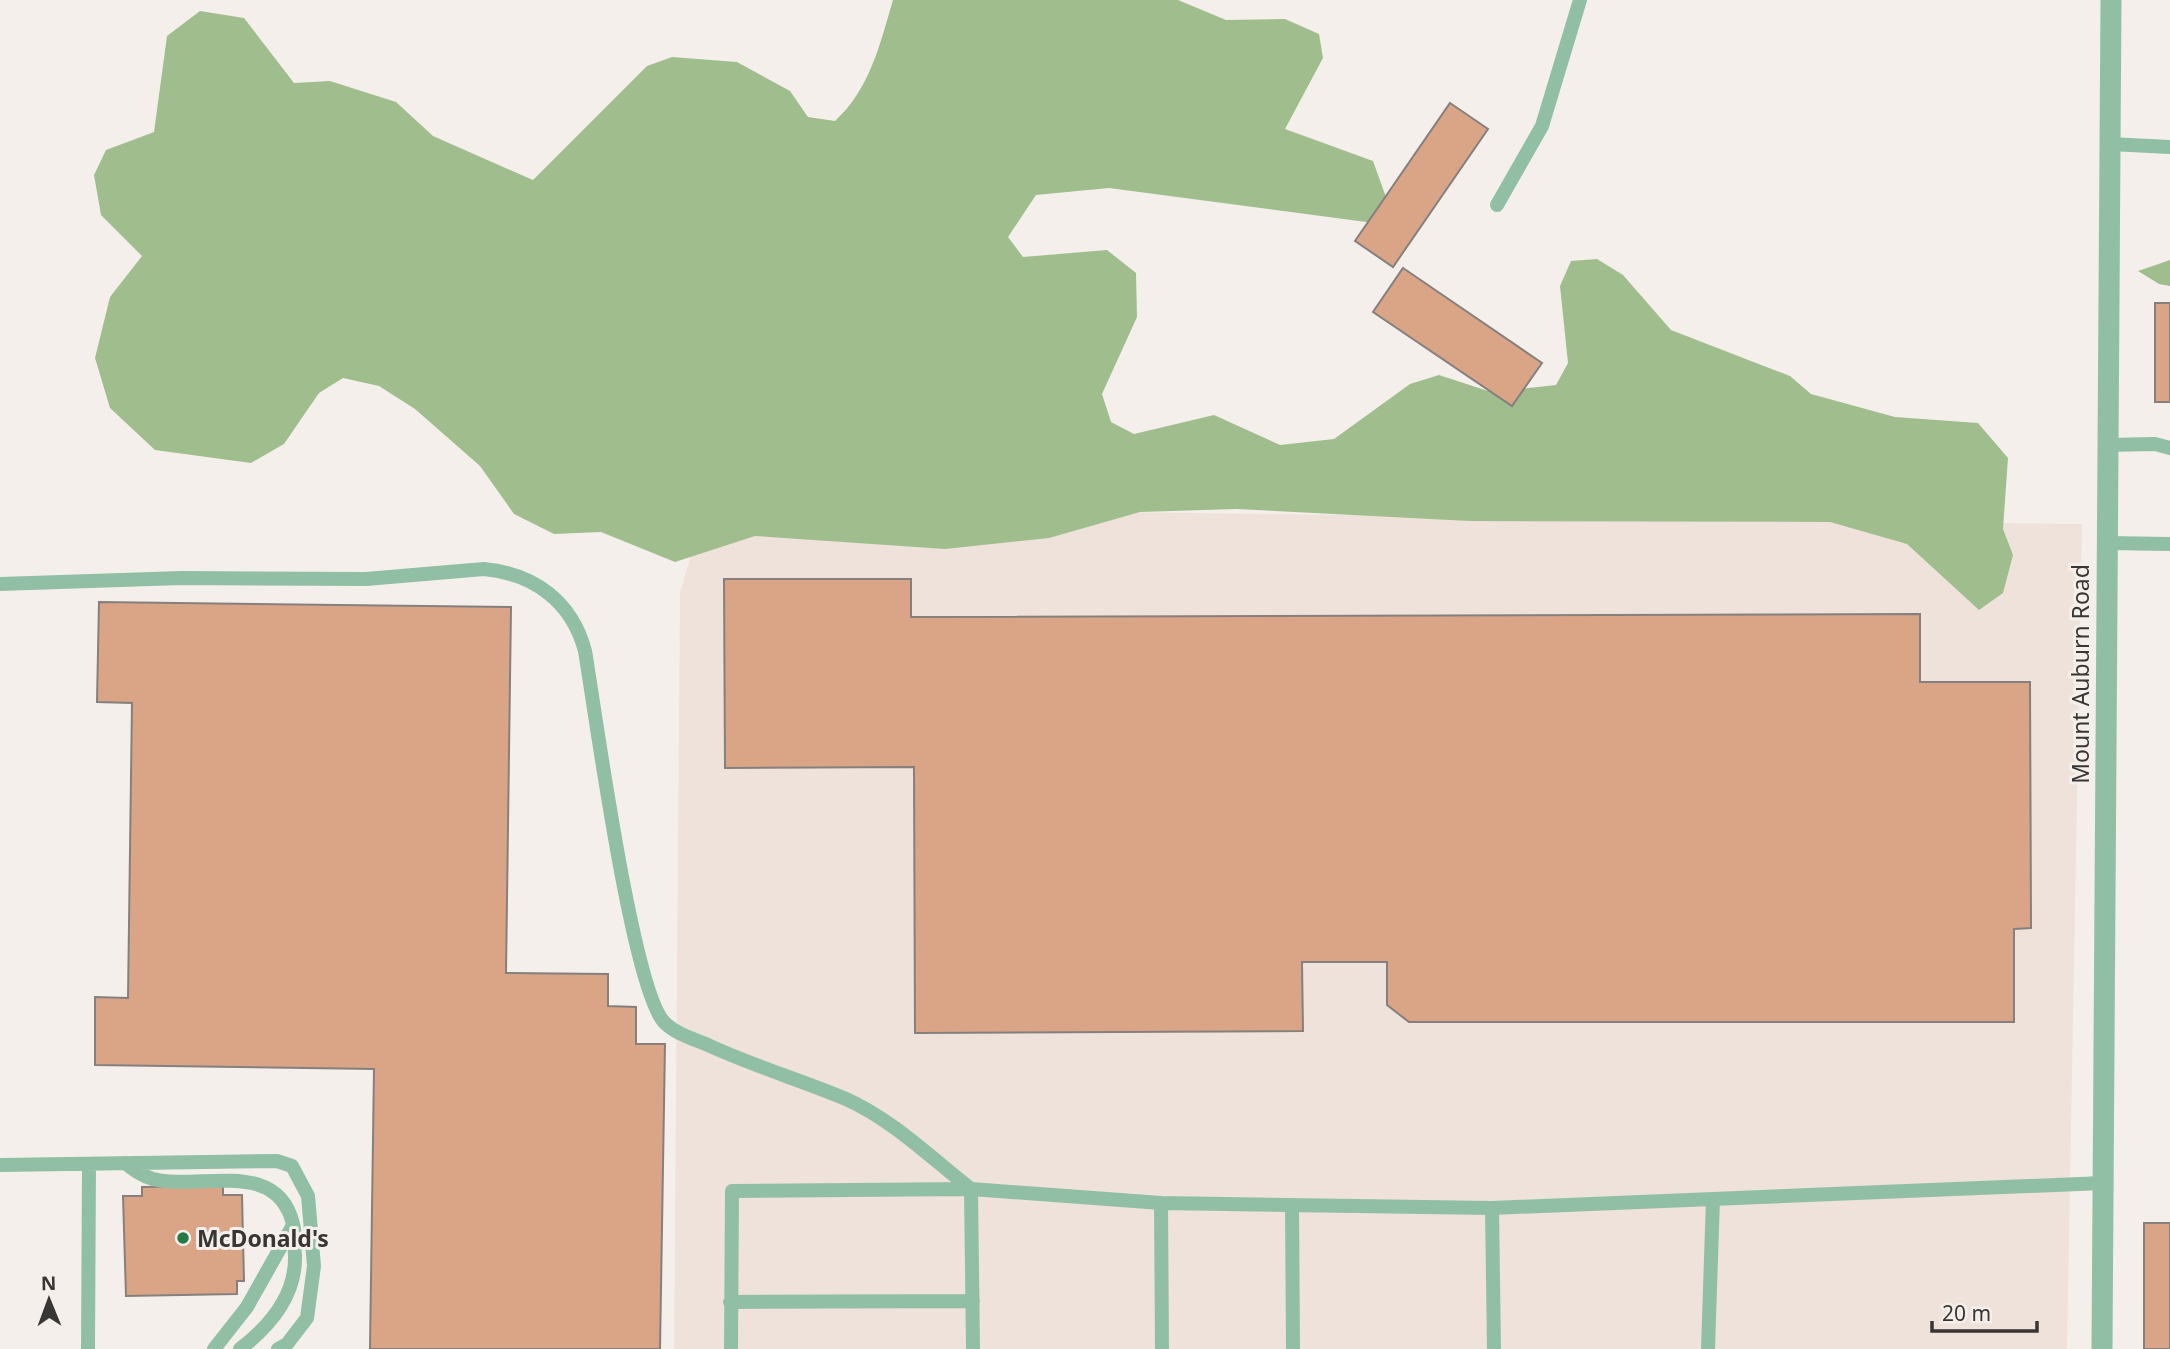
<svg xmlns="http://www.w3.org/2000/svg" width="2170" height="1349" font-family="'Noto Sans',sans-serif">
	<rect width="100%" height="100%" fill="#f5efec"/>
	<path fill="#efe2db" d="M 706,507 L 2082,524 L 2067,1349 L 674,1349 L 680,592 Z"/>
	<path fill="#a0be8d" d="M 893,0 L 1178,0 L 1226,20 L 1285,19 L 1319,34 L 1323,58 L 1285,129 L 1373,161 L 1387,200 L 1381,224 L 1109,188 L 1036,195 L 1008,237 L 1023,257 L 1107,250 L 1136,273 L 1137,317 L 1102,394 L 1111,422 L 1134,434 L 1214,415 L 1280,445 L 1334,439 L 1410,384 L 1439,375 L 1491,392 L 1556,385 L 1568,363 L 1560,286 L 1571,261 L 1597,259 L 1623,275 L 1671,330 L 1790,376 L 1811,394 L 1895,417 L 1978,423 L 2008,458 L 2003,529 L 2013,555 L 2003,593 L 1979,610 L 1907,544 L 1830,522 L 1469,521 L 1236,509 L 1140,512 L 1049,538 L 945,549 L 755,536 L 675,562 L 601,532 L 554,534 L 514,514 L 480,466 L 415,409 L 379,386 L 343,378 L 319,393 L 284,444 L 251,463 L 155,450 L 110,408 L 95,358 L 110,297 L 142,256 L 101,215 L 94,175 L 106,150 L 154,132 L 167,36 L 200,11 L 244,18 L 294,83 L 330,81 L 396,102 L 433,136 L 533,180 L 647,66 L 672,57 L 737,62 L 790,91 L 808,117 L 835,121 C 870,89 880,44 893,0 Z
		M 2170,260 L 2170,286 L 2159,284 L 2138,271 Z"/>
	<path fill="#daa487" stroke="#85807d" stroke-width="2" d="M 1450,103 L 1488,129 L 1393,267 L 1355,241 Z
		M 1403,268 L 1542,363 L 1512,406 L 1373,312 Z
		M 2155,303 L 2170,303 L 2170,402 L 2155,402 Z
		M 724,579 L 911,579 L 911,617 L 1920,614 L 1920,682 L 2030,682 L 2031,928 L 2014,929 L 2014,1022 L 1409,1022 L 1387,1005 L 1387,962 L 1302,962 L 1303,1031 L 915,1033 L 914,767 L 725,768 Z
		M 99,602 L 511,607 L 506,973 L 608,974 L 608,1006 L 636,1007 L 636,1044 L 665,1044 L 660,1349 L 370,1349 L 374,1069 L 95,1065 L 95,997 L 128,998 L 132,703 L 97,702 Z
		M 223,1186 L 223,1195 L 242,1195 L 244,1281 L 237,1281 L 237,1294 L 126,1296 L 123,1196 L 142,1196 L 142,1187 Z
		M 2144,1223 L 2170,1223 L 2170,1349 L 2144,1349 Z"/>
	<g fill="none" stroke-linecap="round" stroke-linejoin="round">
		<path stroke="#91bfa5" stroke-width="14" d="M 2110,144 L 2170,147
			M 1497,205 L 1542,126 L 1580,0
			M 2106,445 L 2155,444 L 2170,448
			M 2106,543 L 2170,544
			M 0,584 L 181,578 L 366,579 L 484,569 C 535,574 572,602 585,651 C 595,710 633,994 665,1023 C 676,1034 694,1039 708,1045 C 753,1066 801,1080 846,1099 C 893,1120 931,1158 971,1189
			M 125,1163 C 134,1170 142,1176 153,1179 C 199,1191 277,1157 293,1224 C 296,1233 294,1246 295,1256 C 296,1296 270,1326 240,1349
			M 0,1165 L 277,1161 L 292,1166 L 308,1196 L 314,1266 L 307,1318 L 287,1344 L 278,1349
			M 1292,1205 L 1293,1349
			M 1492,1208 L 1494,1349
			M 730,1302 L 973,1301
			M 88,1349 L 89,1164
			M 214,1349 L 247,1307 L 292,1227
			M 731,1349 L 732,1191 L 971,1189
			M 973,1349 L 971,1189 L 1161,1203
			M 1162,1349 L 1161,1203 L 1492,1208 L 2103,1183
			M 1708,1349 L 1713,1199"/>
		<path stroke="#91bfa5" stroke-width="21" d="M 2102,1349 L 2111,0"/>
	</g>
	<circle fill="#277849" stroke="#f5efec" stroke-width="2.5" cx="183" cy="1238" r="7"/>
	<g text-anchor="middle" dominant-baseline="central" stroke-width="6" stroke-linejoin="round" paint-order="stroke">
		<g font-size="23" fill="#383635" stroke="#f5efec">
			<text transform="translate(2080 674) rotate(-90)">Mount Auburn Road</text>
		</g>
		<g font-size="23" font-weight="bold" fill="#383635" stroke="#f5efec" text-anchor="start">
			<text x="197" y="1238">McDonald's</text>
		</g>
	</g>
	<g transform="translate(49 1300) rotate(359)" stroke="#f5efec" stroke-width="5" paint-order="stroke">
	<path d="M0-5L12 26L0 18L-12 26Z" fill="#383635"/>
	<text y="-10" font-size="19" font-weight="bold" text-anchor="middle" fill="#383635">N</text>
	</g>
	<path d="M1932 1321v10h105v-10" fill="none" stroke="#383635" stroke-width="3.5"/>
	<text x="1942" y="1321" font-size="21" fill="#383635" stroke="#f5efec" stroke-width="5" paint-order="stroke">20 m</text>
</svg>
